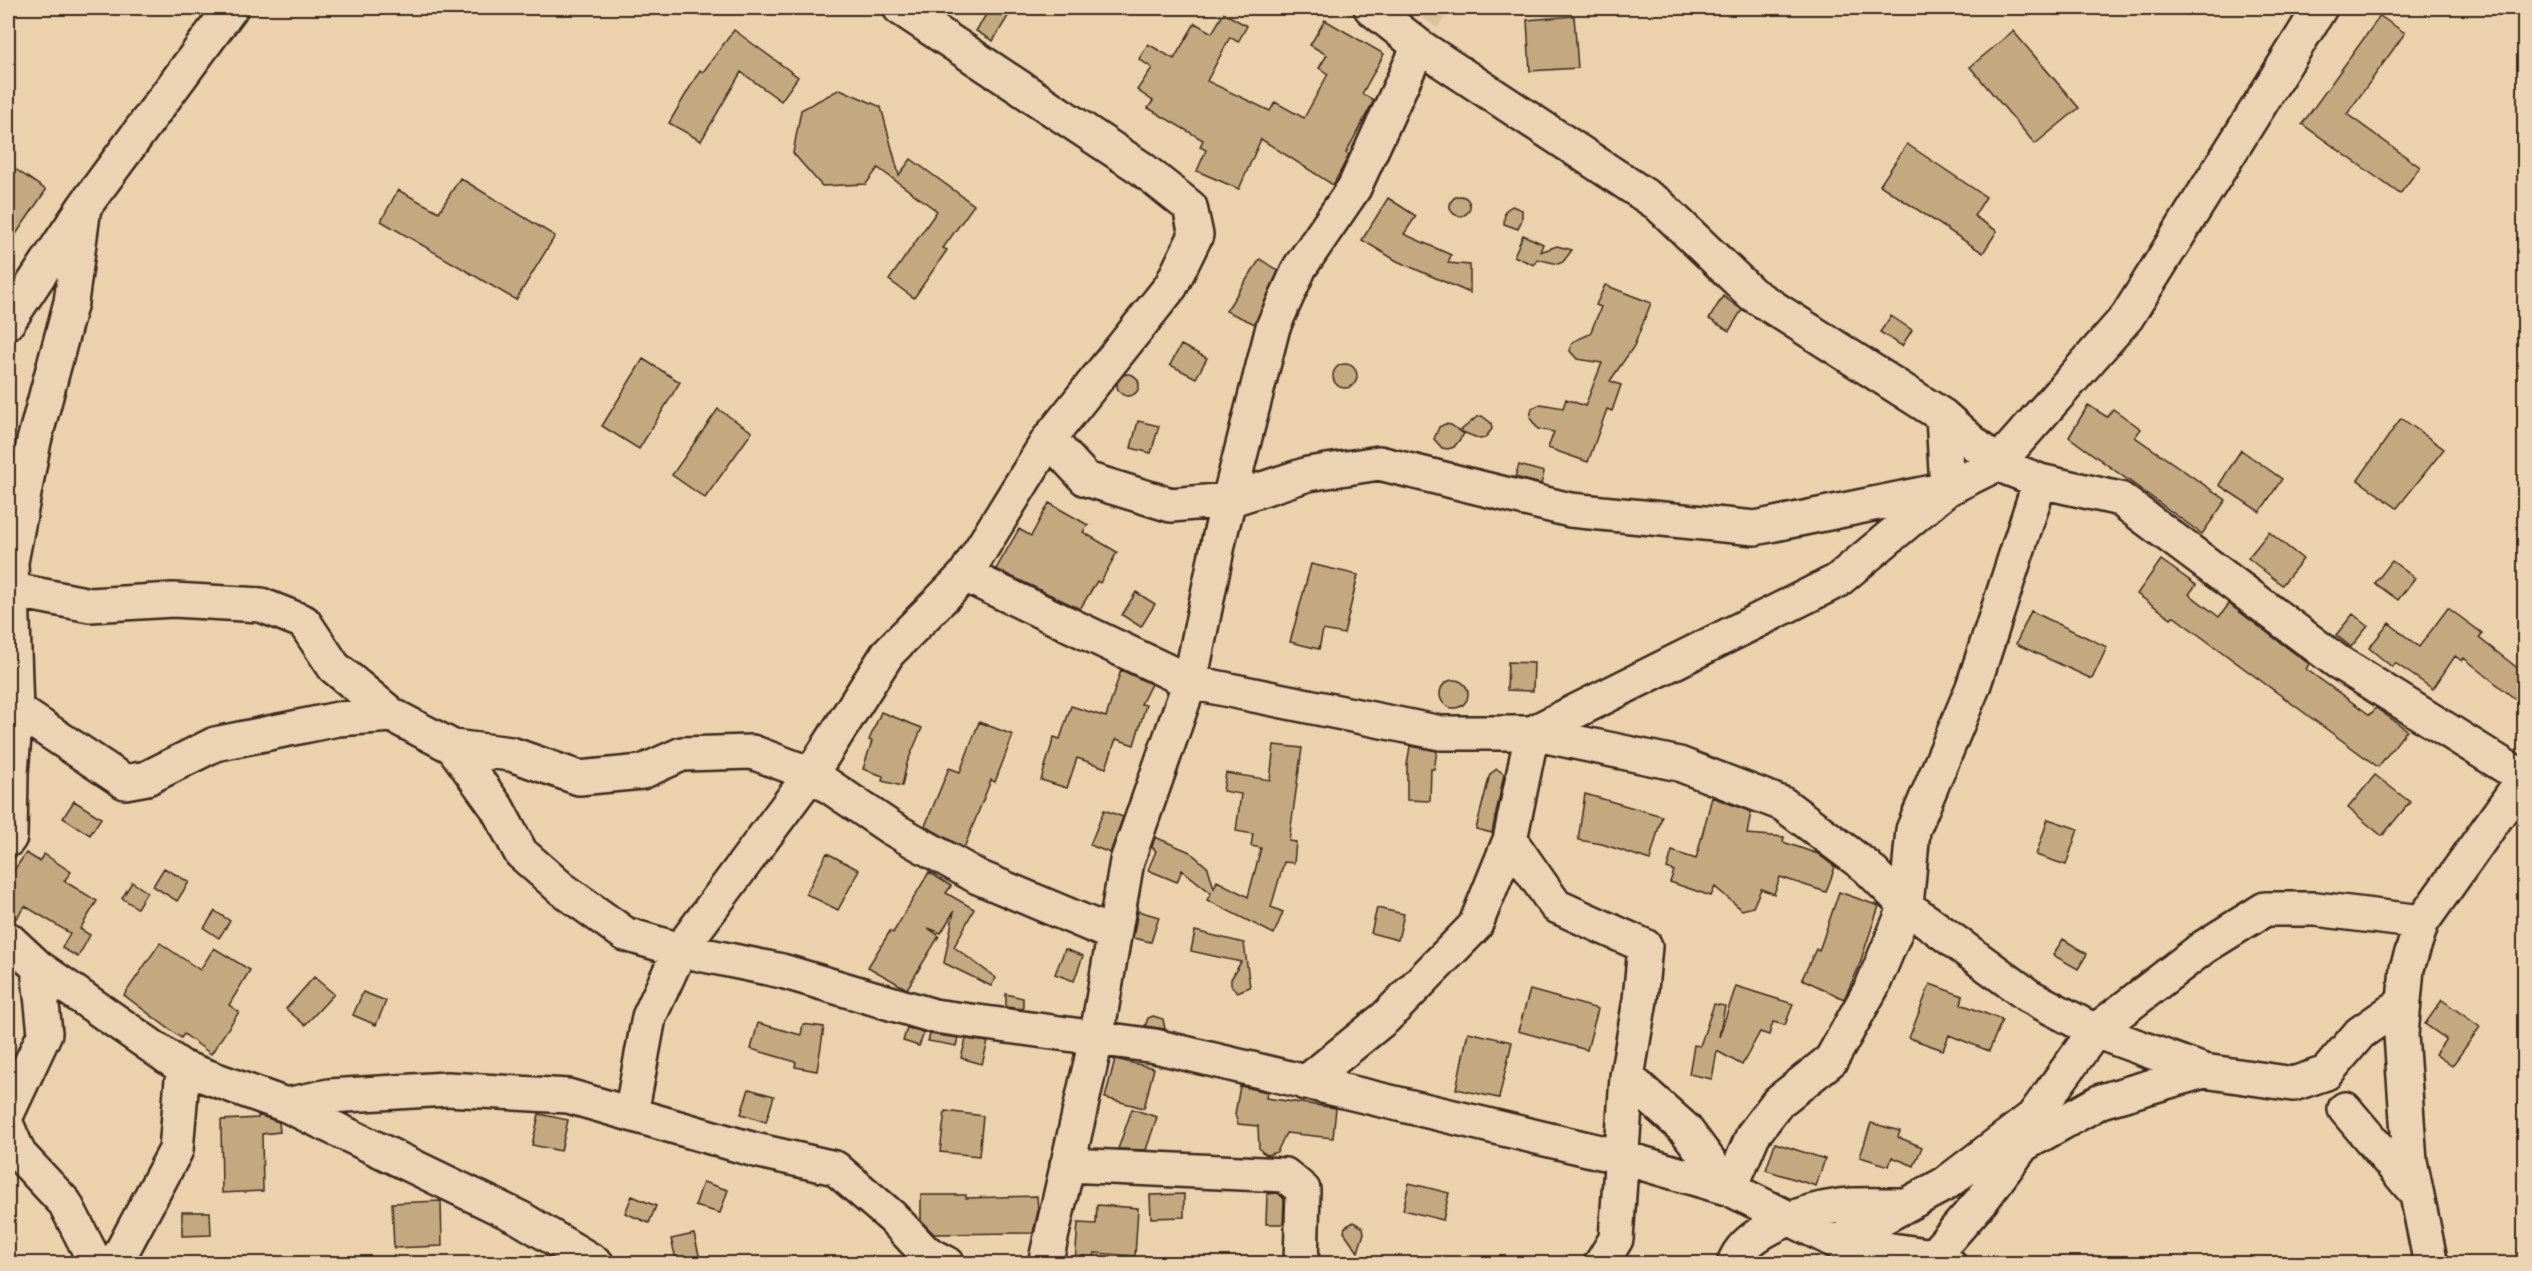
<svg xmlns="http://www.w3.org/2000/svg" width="2532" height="1271" font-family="'Shantell Sans',sans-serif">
	<rect width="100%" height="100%" fill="#ebd1ac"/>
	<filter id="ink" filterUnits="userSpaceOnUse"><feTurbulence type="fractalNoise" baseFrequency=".0167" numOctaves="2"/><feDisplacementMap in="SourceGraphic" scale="12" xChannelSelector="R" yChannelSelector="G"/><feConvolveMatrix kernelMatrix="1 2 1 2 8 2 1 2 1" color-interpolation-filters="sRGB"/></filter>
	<g filter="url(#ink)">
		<path fill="#dcc29c" d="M 1409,8 L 1452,8 L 1437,28 Z"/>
		<path fill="#c3a880" stroke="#3b2a1e" stroke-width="1.5" d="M 990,8 L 1013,8 L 993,41 L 976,31 Z
			M 1224,13 L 1247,26 L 1238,42 L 1230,37 L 1207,81 L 1270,111 L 1275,102 L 1304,118 L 1328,74 L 1319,68 L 1327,55 L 1310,45 L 1325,20 L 1384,54 L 1362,94 L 1374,100 L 1346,153 L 1349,155 L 1333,185 L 1261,139 L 1239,189 L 1197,171 L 1206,150 L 1200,147 L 1203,140 L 1148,108 L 1153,101 L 1137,90 L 1152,68 L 1139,59 L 1148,44 L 1174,59 L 1195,23 L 1212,33 Z
			M 1574,16 L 1578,68 L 1530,71 L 1527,20 Z
			M 2380,16 L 2405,33 L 2347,114 L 2420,167 L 2400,194 L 2302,124 Z
			M 734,30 L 798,77 L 781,101 L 741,72 L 701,141 L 669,123 L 700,70 L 703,72 Z
			M 2013,31 L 2079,108 L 2035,144 L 1970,67 Z
			M 840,89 L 881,107 L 899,175 L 911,159 L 974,205 L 943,248 L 947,250 L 914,298 L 889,280 L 937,211 L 878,168 L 866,184 L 822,186 L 793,153 L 801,110 Z
			M 1907,144 L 1986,197 L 1974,216 L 1997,231 L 1983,253 L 1880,185 Z
			M 8,164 L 46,190 L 8,246 Z
			M 460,178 L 555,236 L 516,300 L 381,221 L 398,190 L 439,212 Z
			M1450 206a10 10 0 1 1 20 0a10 10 0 1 1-20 0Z
			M 1388,198 L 1416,216 L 1404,234 L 1451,255 L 1448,263 L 1470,265 L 1470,293 L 1397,261 L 1362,240 Z
			M 1512,206 L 1522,210 L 1522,219 L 1518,229 L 1504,224 L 1505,211 Z
			M 1523,235 L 1543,244 L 1540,252 L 1557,246 L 1572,250 L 1563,262 L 1558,264 L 1537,259 L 1534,265 L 1514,256 Z
			M 1260,259 L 1278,271 L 1255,324 L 1226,311 Z
			M 1605,285 L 1651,303 L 1634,346 L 1610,381 L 1621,385 L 1612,411 L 1607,409 L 1588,462 L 1548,448 L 1554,432 L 1538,429 L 1530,418 L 1532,408 L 1541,404 L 1563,408 L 1566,399 L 1585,406 L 1602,363 L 1577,359 L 1570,351 L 1571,345 L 1574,341 L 1590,334 L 1601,307 L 1596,305 Z
			M 1723,296 L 1742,310 L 1729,331 L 1709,319 Z
			M 1891,316 L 1912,330 L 1902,346 L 1880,332 Z
			M 1181,345 L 1207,358 L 1196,378 L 1170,365 Z
			M 643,359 L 680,382 L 639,449 L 602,426 Z
			M1333 376a12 12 0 1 1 24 0a12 12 0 1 1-24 0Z
			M1117 385a11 11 0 1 1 22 0a11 11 0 1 1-22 0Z
			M 2088,405 L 2107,417 L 2113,409 L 2141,429 L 2135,437 L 2226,500 L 2202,534 L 2069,437 Z
			M 718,409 L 752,432 L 705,498 L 672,475 Z
			M 1482,416 L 1491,423 L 1492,429 L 1485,438 L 1480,439 L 1460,431 L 1477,417 Z
			M 2401,418 L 2444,449 L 2397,508 L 2358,480 Z
			M 1138,421 L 1159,426 L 1151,453 L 1131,448 Z
			M 1445,424 L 1451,425 L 1464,434 L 1454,447 L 1448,449 L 1442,448 L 1434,439 L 1439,427 Z
			M 2241,450 L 2282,479 L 2260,512 L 2219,485 Z
			M 1519,465 L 1544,472 L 1541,484 L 1515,477 Z
			M 1049,503 L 1088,525 L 1083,532 L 1117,552 L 1100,583 L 1097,581 L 1080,609 L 996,569 L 1019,529 L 1031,536 Z
			M 2269,532 L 2303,559 L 2282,585 L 2248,558 Z
			M 2161,560 L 2196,585 L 2189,594 L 2219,617 L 2229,604 L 2309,664 L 2306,669 L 2370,715 L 2376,708 L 2407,730 L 2378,767 L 2173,616 L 2171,618 L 2137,594 Z
			M 2392,561 L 2415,578 L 2398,600 L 2375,583 Z
			M 1311,564 L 1358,575 L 1344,634 L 1323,630 L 1319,649 L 1290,642 Z
			M 1136,592 L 1155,604 L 1141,627 L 1122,615 Z
			M 2448,608 L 2482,633 L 2479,638 L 2524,673 L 2524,706 L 2464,658 L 2462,661 L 2455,656 L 2433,689 L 2395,663 L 2392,667 L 2369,648 L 2389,623 L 2419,647 Z
			M 2031,611 L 2107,647 L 2092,679 L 2016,644 Z
			M 2353,614 L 2368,626 L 2351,647 L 2336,635 Z
			M 1508,662 L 1534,663 L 1533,691 L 1507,690 Z
			M 1121,670 L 1151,684 L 1141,704 L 1146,705 L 1134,745 L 1116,739 L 1106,768 L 1077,758 L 1067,788 L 1041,780 L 1054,737 L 1060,739 L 1071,706 L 1106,717 Z
			M1440 694a14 14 0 1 1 28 0a14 14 0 1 1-28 0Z
			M 881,712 L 922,728 L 907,763 L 902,786 L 882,781 L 883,776 L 863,769 L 872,741 L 869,740 Z
			M 979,722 L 1013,735 L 995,782 L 991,780 L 964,848 L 925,826 L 949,768 L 960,772 Z
			M 1274,745 L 1302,748 L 1289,841 L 1296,842 L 1294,863 L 1284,862 L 1271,907 L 1283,912 L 1274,934 L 1207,900 L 1211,893 L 1182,870 L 1177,882 L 1148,870 L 1156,851 L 1152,847 L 1155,837 L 1190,852 L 1208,868 L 1214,888 L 1217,881 L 1248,897 L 1261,848 L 1251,846 L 1253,834 L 1236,831 L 1241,794 L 1223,791 L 1226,773 L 1270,780 Z
			M 1410,746 L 1437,751 L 1434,769 L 1431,769 L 1430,801 L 1407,800 L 1407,765 Z
			M 1497,769 L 1504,774 L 1492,833 L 1476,829 L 1490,774 Z
			M 2375,775 L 2410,802 L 2382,836 L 2348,808 Z
			M 1585,794 L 1662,816 L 1650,860 L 1602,844 L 1578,840 Z
			M 1712,797 L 1751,812 L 1747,834 L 1784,837 L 1783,842 L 1818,854 L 1835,867 L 1826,892 L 1780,877 L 1774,894 L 1761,889 L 1753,907 L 1742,910 L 1715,887 L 1711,896 L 1670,882 L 1674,871 L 1667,868 L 1672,851 L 1696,859 Z
			M 74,801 L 101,818 L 90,835 L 63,818 Z
			M 1104,810 L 1123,817 L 1110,853 L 1090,845 Z
			M 2048,819 L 2078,829 L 2066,865 L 2036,855 Z
			M 26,853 L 39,861 L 44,854 L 71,872 L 64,881 L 97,901 L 80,929 L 90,935 L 78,957 L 62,948 L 70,933 L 25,906 L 14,921 L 8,921 L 8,879 Z
			M 827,853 L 859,870 L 838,910 L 806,894 Z
			M 164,868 L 189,882 L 177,901 L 153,886 Z
			M 929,872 L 951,886 L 946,893 L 974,909 L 954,947 L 996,978 L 991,986 L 944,963 L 954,911 L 941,933 L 928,928 L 939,936 L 907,989 L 868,967 L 890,931 L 893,933 Z
			M 132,882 L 147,892 L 137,908 L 122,898 Z
			M 1839,892 L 1879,906 L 1858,969 L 1844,999 L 1802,979 L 1816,949 L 1819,951 Z
			M 1377,908 L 1404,914 L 1398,940 L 1371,933 Z
			M 215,911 L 230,921 L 219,938 L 204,928 Z
			M 1138,911 L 1159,917 L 1151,942 L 1133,938 Z
			M 1195,931 L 1244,943 L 1250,987 L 1237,992 L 1231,985 L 1231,979 L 1241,962 L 1191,951 Z
			M 2063,939 L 2087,954 L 2078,969 L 2053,955 Z
			M 160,943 L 200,970 L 214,948 L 250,970 L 229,1005 L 239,1012 L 211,1054 L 184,1034 L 181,1038 L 124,995 Z
			M 1065,949 L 1083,956 L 1074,981 L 1055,974 Z
			M 314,977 L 334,994 L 305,1025 L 286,1009 Z
			M 1930,984 L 1963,996 L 1961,1004 L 2002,1020 L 1989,1051 L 1949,1035 L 1943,1050 L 1909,1038 Z
			M 1736,986 L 1793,1004 L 1785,1025 L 1773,1022 L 1769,1035 L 1760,1032 L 1742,1065 L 1717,1051 L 1712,1079 L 1689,1074 L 1694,1045 L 1700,1046 L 1714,1004 L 1725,1006 L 1719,1037 Z
			M 1530,990 L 1598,1009 L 1587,1050 L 1518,1031 Z
			M 363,992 L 386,1001 L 376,1025 L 353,1015 Z
			M 1006,994 L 1023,998 L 1023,1009 L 1006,1007 Z
			M 2442,1000 L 2480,1027 L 2452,1066 L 2435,1054 L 2446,1039 L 2425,1024 Z
			M 1153,1016 L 1163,1019 L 1165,1029 L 1145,1026 L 1148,1018 Z
			M 758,1023 L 801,1035 L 803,1024 L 824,1027 L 817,1071 L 795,1067 L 796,1062 L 751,1049 Z
			M 907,1028 L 924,1033 L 919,1046 L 903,1041 Z
			M 1468,1032 L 1512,1042 L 1499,1098 L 1456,1089 Z
			M 930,1034 L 958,1038 L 956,1046 L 928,1041 Z
			M 966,1039 L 988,1042 L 982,1064 L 961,1058 Z
			M 1115,1059 L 1154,1068 L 1144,1108 L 1105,1098 Z
			M 1240,1086 L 1267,1092 L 1266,1098 L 1336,1108 L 1333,1138 L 1286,1133 L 1277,1152 L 1267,1155 L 1262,1152 L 1259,1148 L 1258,1126 L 1238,1124 L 1235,1114 Z
			M 749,1089 L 774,1096 L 766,1122 L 741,1114 Z
			M 1132,1109 L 1157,1117 L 1146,1150 L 1118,1149 Z
			M 945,1111 L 983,1116 L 979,1156 L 940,1152 Z
			M 539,1114 L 568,1120 L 561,1151 L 532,1145 Z
			M 258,1115 L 279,1122 L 280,1132 L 262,1134 L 263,1191 L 222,1193 L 221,1120 L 258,1118 Z
			M 1871,1123 L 1900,1131 L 1898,1137 L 1922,1147 L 1914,1166 L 1892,1157 L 1889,1166 L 1860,1157 Z
			M 1775,1143 L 1825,1159 L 1816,1186 L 1766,1170 Z
			M 703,1182 L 728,1190 L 720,1213 L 695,1206 Z
			M 1409,1183 L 1449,1193 L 1443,1220 L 1403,1210 Z
			M 1278,1193 L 1284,1199 L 1283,1224 L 1266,1224 L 1267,1194 Z
			M 1184,1194 L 1184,1217 L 1151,1218 L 1150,1195 Z
			M 921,1195 L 966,1195 L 966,1198 L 1037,1196 L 1038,1211 L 1033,1233 L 934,1234 L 921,1221 Z
			M 632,1196 L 656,1206 L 649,1223 L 625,1213 Z
			M 441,1201 L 442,1246 L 394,1248 L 392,1203 Z
			M 1097,1205 L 1138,1208 L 1135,1256 L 1095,1253 L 1092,1263 L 1075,1263 L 1078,1223 L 1096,1224 Z
			M 182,1212 L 210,1212 L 211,1235 L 182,1236 Z
			M 1354,1222 L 1363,1228 L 1364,1233 L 1358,1252 L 1344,1232 L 1345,1227 Z
			M 694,1234 L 700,1259 L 677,1263 L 671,1239 Z"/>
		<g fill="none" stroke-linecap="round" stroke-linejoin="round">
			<g stroke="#3b2a1e" stroke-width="38">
				<path id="minor" d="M 1371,8 L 1419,46 L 1658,204 L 1752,294 L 1943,416 L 1997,464 L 2040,481 L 2120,499 L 2338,662 L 2524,778 L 2422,922 L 2407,968 L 2401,1035 L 2410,1161 L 2431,1264
					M 8,322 L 84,207 L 231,8
					M 1049,439 L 1086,479 L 1171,505 L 1229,500 L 1308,474 L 1379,463 L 1570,510 L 1755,528 L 1947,489 L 1997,464 L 2127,317 L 2320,8
					M 965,575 L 1190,682 L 1441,733 L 1532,733 L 1679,764 L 1783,804 L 1867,867 L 1906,906 L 2029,996 L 2095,1031 L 2204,1071
					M 13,590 L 90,605 L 173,600 L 261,605 L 304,622 L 334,667 L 392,715 L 453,747 L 511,754 L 579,778 L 642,772 L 682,754 L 752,752 L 811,774 L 891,828 L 978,877 L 1113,934
					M 8,704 L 125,782 L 147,778 L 215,744 L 338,719 L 392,715
					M 1532,733 L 1837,581 L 1947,489 L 1943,416
					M 453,747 L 497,808 L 521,853 L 562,889 L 625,934 L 680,950 L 782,971 L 934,1016 L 1155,1046 L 1621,1157 L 1730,1189 L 1837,1242 L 1933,1256 L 1949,1264
					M 8,840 L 10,837 L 11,773 L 16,711 L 11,562 L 34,441 L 71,302 L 84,207
					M 1510,840 L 1556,906 L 1645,946 L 1640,1000 L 1627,1077 L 1686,1130 L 1730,1189
					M 8,939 L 38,967 L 183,1068 L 176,1150 L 115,1264
					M 183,1068 L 286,1105 L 520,1218 L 597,1264
					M 1305,1083 L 1385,1018 L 1475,926 L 1510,840 L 1532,733
					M 286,1105 L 329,1096 L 447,1089 L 568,1096 L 755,1150 L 835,1168 L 892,1217 L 924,1251 L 948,1264
					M 2345,1109 L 2416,1193
					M 8,1112 L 45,1033 L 38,967
					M 631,1114 L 649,1017 L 680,950 L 811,774 L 888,653 L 965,575 L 1049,439 L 1171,286 L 1196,235 L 1190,207 L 1141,168 L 900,8
					M 8,1128 L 19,1154 L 65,1203 L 96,1264
					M 1067,1165 L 1285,1175 L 1303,1190 L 1301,1264
					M 1730,1189 L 1753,1135 L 1778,1102 L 1831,1060 L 1872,987 L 1906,906 L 1913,830 L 1973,687 L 2040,481
					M 1837,1242 L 1945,1184 L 2033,1117 L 2095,1031 L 2204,947 L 2265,909 L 2316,909 L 2422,922
					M 1045,1264 L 1096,1040 L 1127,861 L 1190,682 L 1220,535 L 1273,327 L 1300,267 L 1354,188 L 1419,46
					M 1601,1264 L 1616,1239 L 1627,1077
					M 1734,1264 C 1744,1230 1807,1210 1839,1206 C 1859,1204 1879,1205 1899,1205
					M 1930,1264 L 1933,1256 L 1982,1200 L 2023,1145 L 2101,1101 L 2204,1071 L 2293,1084 L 2326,1073 L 2360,1033 L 2403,1003"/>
			</g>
			<use href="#minor" stroke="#ecd3b3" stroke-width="33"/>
		</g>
	</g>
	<rect width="2532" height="1271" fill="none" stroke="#ecd3b3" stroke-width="30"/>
	<rect x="15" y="15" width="2502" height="1241" fill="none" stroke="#3b2a1e" stroke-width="2" filter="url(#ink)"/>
</svg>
